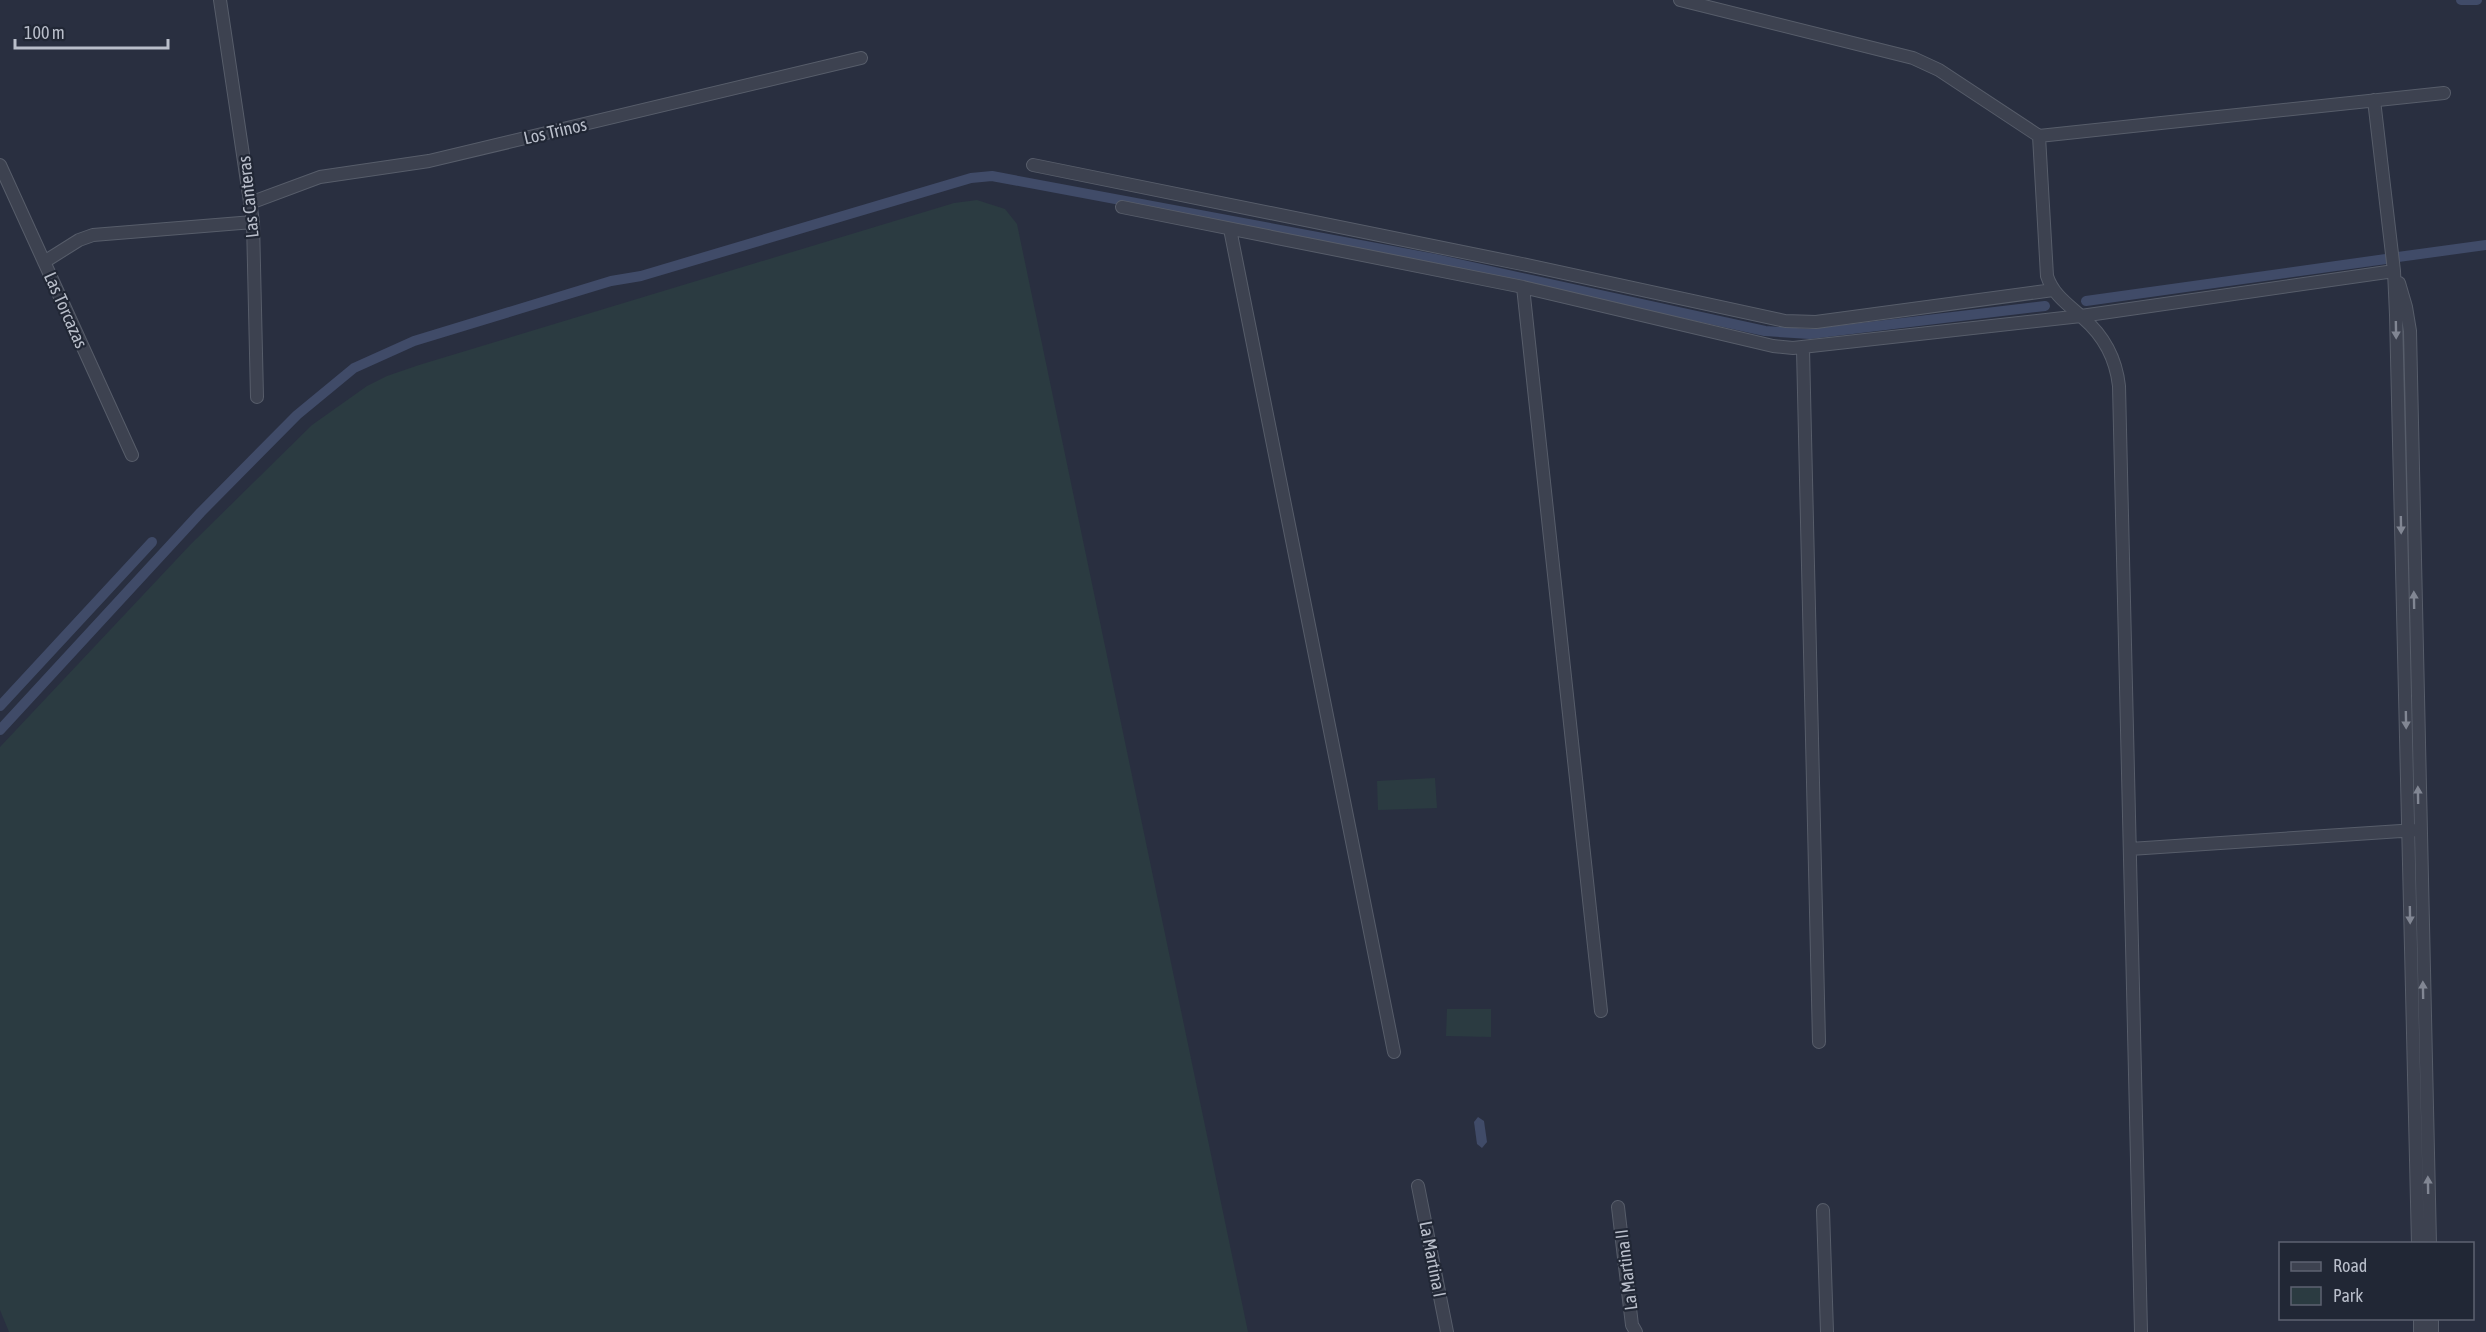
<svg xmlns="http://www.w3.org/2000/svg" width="2486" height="1332" font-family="'Asap Condensed',sans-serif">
	<rect width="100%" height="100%" fill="#292f40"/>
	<path fill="#2b3b41" d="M 977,200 L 1005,209 L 1017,224 L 1248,1332 L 9,1332 L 0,1310 L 0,747 L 191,544 L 312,425 L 367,386 L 387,376 L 419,365 L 954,203 Z
		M 1435,778 L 1437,808 L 1378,810 L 1377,781 Z
		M 1447,1009 L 1491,1009 L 1491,1037 L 1446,1036 Z"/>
	<path fill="#404b68" d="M 1478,1117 L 1484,1121 L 1487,1142 L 1482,1148 L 1477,1144 L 1474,1122 Z"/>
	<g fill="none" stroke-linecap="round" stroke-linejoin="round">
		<path stroke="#404b68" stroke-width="10" d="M 2461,0 L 2477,0
			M 2398,257 L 2486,245
			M 2086,301 L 2386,259
			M 0,706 L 152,542
			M 0,730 L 201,512 L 297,415 L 354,368 L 414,341 L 611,281 L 641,276 L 971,178 L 992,176 L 1435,259 L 1765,331 L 1810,334 L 2045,306"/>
		<g stroke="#575d6a" stroke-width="14">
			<path id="street" d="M 220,0 L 253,222 L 257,397
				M 1680,0 L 1913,58 L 1939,70 L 2039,136 L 2444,93
				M 2374,100 L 2394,271 L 2396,315 L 2418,1244
				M 2039,136 L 2047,276 C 2053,295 2069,305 2083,318 C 2104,336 2116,359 2119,386 L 2141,1332
				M 0,165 L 132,455
				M 1033,165 L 1522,264 L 1785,321 L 1816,322 L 2053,290
				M 250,203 L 320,177 L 429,161 L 861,58
				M 1122,207 L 1523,287 L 1773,346 L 1793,348 L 2081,316 L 2394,271
				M 1230,229 L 1394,1052
				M 44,262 L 79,240 L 93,235 L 253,222
				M 2399,283 L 2406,307 L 2410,331 L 2430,1244
				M 1523,287 L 1601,1011
				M 1803,349 L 1819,1042
				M 2130,849 L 2416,830
				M 1418,1186 L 1447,1332
				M 1618,1207 L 1632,1325 L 1636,1332
				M 1823,1210 L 1827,1332
				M 2420,1318 L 2420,1332
				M 2432,1318 L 2432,1332"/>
		</g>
		<use href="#street" stroke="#3d4250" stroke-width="12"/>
	</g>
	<defs><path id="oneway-solid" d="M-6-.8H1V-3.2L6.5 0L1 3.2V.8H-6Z" transform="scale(1.5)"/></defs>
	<g fill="#818693">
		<use href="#oneway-solid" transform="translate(2396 330) rotate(89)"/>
		<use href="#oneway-solid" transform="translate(2401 525) rotate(89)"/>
		<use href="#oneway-solid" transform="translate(2414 600) rotate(-91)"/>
		<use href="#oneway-solid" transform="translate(2406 720) rotate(89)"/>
		<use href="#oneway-solid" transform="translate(2418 795) rotate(-91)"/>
		<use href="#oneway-solid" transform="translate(2410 915) rotate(89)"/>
		<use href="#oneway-solid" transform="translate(2423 990) rotate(-91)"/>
		<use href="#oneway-solid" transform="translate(2428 1185) rotate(-91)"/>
	</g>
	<g text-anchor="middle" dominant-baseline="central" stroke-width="4.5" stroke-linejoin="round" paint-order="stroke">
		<g font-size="18" fill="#b9beca" stroke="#212735">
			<text transform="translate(555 131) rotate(-13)">Los Trinos</text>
			<text transform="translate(248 197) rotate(-96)">Las Canteras</text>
			<text transform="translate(66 310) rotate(66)">Las Torcazas</text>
			<text transform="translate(1433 1259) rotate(79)">La Martina I</text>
			<text transform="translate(1626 1270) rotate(-97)">La Martina II</text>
		</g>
	</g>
	<rect x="2279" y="1242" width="195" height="78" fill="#212735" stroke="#5e6371" stroke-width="1.5"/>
	<rect x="2291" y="1262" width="30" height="9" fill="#3d4250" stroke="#5e6371" stroke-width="1.5"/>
	<text x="2333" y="1272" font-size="18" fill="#b9beca">Road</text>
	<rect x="2291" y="1287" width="30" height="18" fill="#2b3b41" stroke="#5e6371" stroke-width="1.5"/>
	<text x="2333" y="1302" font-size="18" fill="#b9beca">Park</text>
	<path d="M15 39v9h153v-9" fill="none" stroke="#b9beca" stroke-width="3"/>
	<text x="24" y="39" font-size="18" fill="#b9beca" stroke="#212735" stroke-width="4.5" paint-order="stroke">100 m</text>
</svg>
